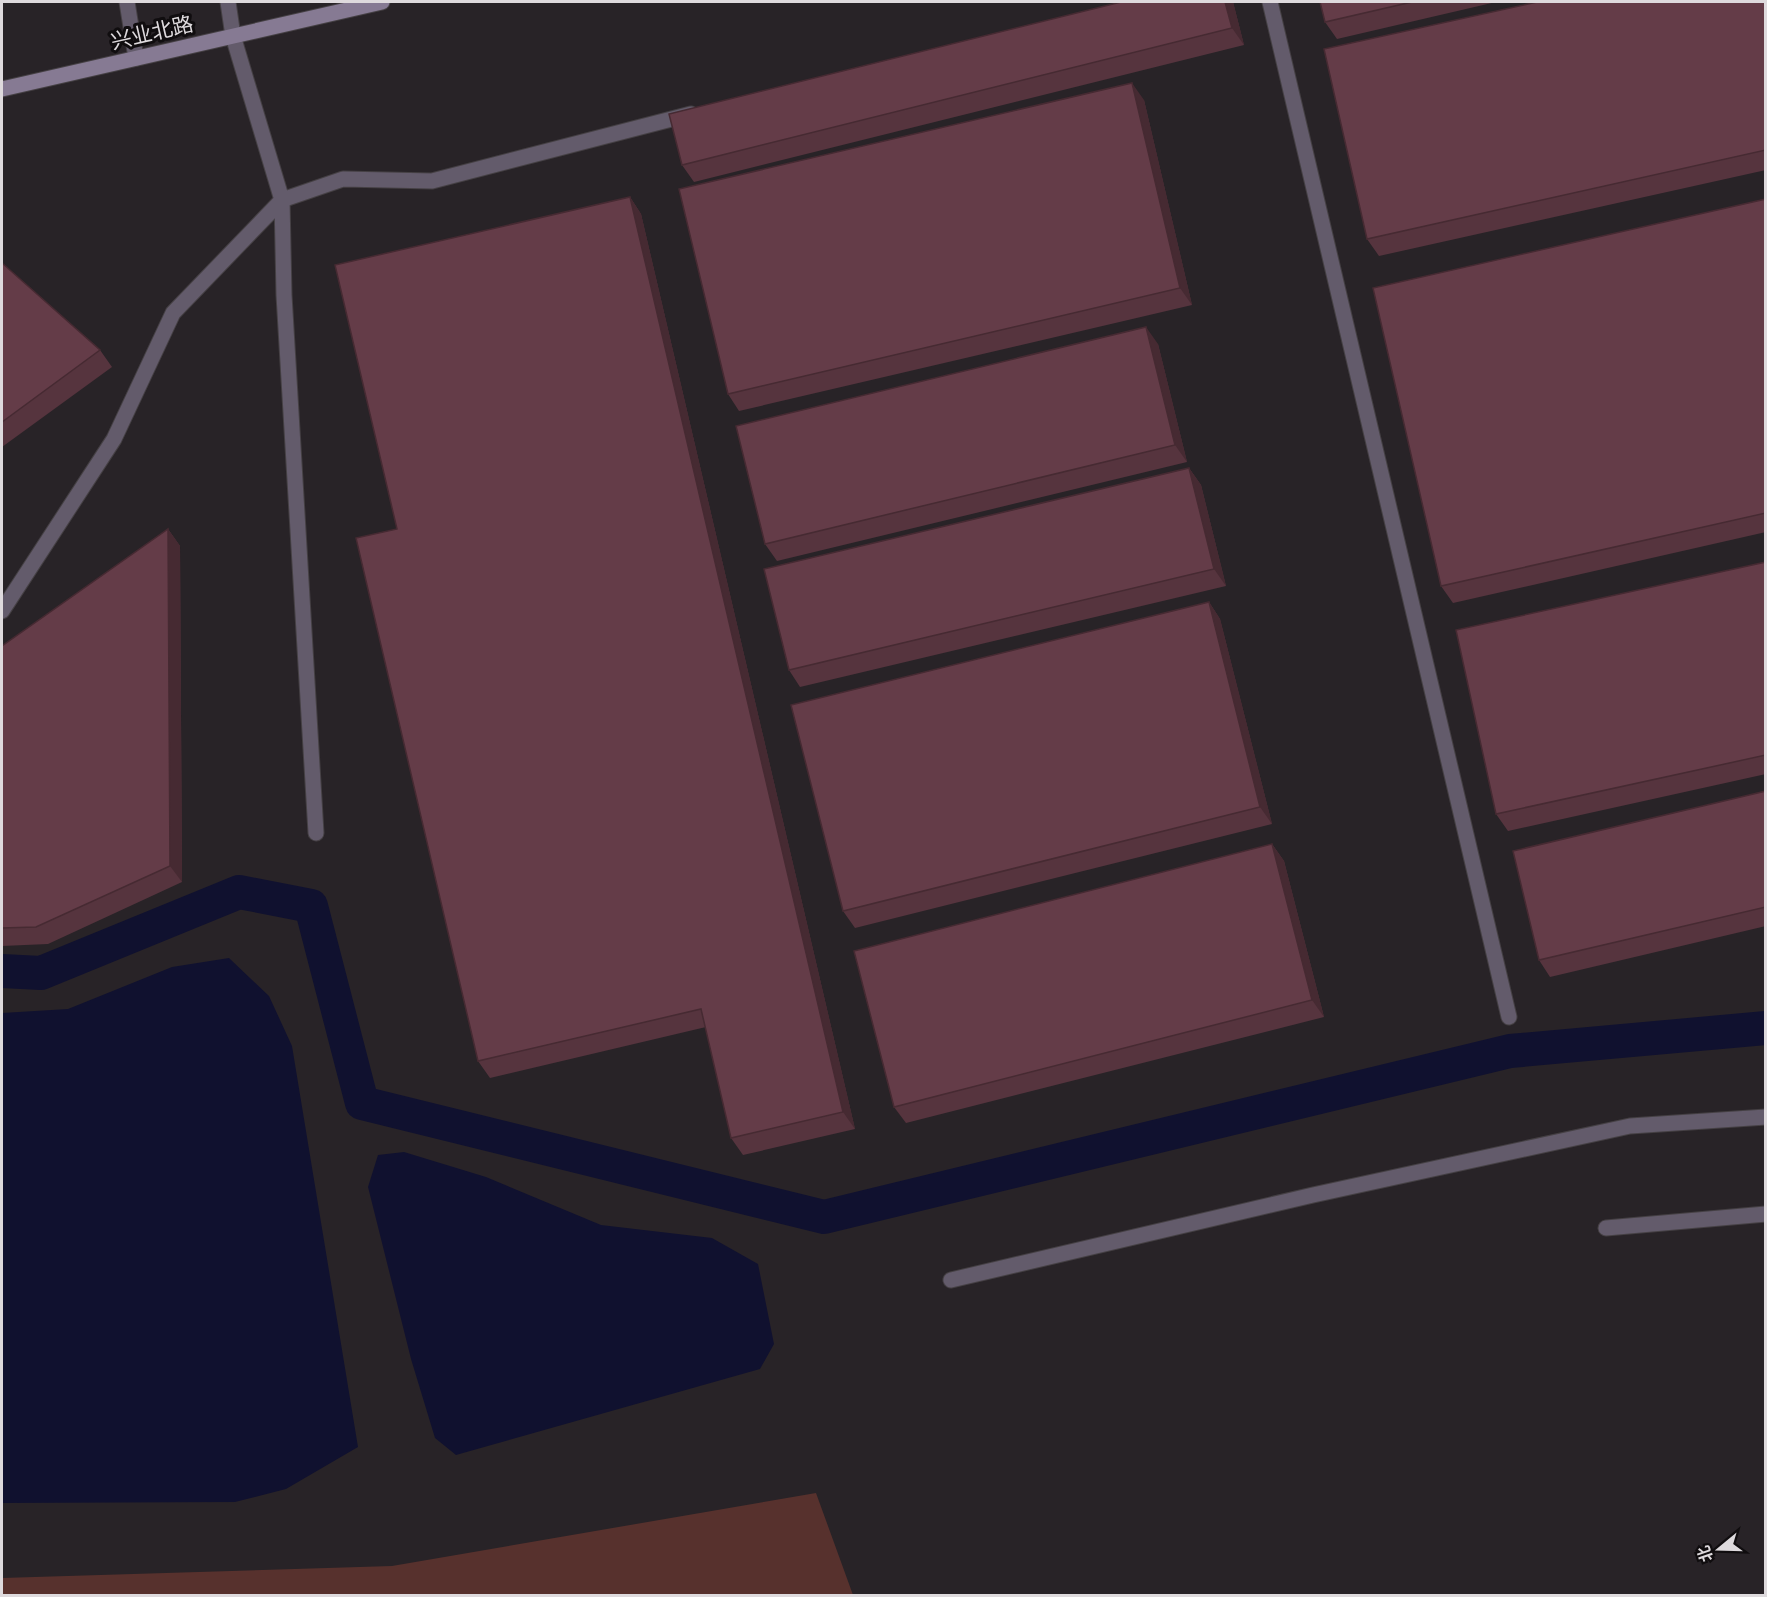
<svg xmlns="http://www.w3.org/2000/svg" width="1767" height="1597" font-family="'DejaVu Sans','Noto Sans SC',sans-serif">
	<rect width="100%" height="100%" fill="#282327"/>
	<path fill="#57312d" d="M 816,1493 L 853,1595 L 2,1595 L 2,1578 L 392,1566 Z"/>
	<path fill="#10112f" d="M 229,958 L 269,996 L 292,1046 L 358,1447 L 286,1489 L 235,1502 L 2,1503 L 2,1013 L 68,1009 L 172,967 Z
		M 404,1152 L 486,1177 L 601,1225 L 712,1238 L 758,1264 L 774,1344 L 760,1369 L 456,1455 L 435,1438 L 411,1359 L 368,1187 L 378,1155 Z"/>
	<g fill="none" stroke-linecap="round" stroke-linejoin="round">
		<path stroke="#10112f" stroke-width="34" d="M 2,971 L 41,973 L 239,892 L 311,906 L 362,1103 L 824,1217 L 1510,1051 L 1766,1028"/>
		<g stroke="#454044" stroke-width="17">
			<path id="minor" d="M 1270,2 L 1509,1017
				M 233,36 L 282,200 L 284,295 L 316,833
				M 2,611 L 114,439 L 173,313 L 282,200 L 343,179 L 432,181 L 691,114
				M 1606,1228 L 1766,1214
				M 951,1280 L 1313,1195 L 1630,1126 L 1766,1117"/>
		</g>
		<g stroke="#454044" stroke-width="17">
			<path id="tertiary" d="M 127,2 L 136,58
				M 228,2 L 233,36"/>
		</g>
		<g stroke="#454044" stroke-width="17">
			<path id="secondary" d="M 2,89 L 382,2"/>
		</g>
		<use href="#minor" stroke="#635b6b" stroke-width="15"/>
		<use href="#tertiary" stroke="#635b6b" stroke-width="15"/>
		<use href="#secondary" stroke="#867a93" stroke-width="15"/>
	</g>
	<path fill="#56343e" d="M 1233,2 L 1244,45 L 694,182 L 682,165 Z
		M 1320,2 L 1496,2 L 1337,39 L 1325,22 Z
		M 1766,2 L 1766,170 L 1379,256 L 1367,239 Z
		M 1144,100 L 1192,305 L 739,411 L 728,394 Z
		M 630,197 L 641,214 L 855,1129 L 743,1155 L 731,1138 L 706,1027 L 490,1078 L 478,1061 L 397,529 Z
		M 1766,199 L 1766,532 L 1453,603 L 1441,586 Z
		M 2,263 L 100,350 L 112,367 L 2,447 Z
		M 1158,344 L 1187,462 L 777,561 L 765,544 Z
		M 1189,468 L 1201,485 L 1226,586 L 800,687 L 789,670 Z
		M 168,529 L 180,546 L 182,882 L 48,944 L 2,946 L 2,646 Z
		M 1766,562 L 1766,774 L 1508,831 L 1496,814 Z
		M 1209,602 L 1220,619 L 1272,824 L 855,928 L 843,911 Z
		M 1766,791 L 1766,926 L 1550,977 L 1539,960 Z
		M 1272,844 L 1284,861 L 1324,1017 L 906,1123 L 894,1107 Z"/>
	<path fill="#462a32" d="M 1225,2 L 1233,2 L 1244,45 L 1232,28 Z
		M 1132,83 L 1144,100 L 1192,305 L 1180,288 Z
		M 630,197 L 641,214 L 855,1129 L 843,1112 Z
		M 1146,327 L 1158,344 L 1187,462 L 1175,445 Z
		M 1189,468 L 1201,485 L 1226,586 L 1214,569 Z
		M 168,529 L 180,546 L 182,882 L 170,866 Z
		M 1209,602 L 1220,619 L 1272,824 L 1260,807 Z
		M 1272,844 L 1284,861 L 1324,1017 L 1312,1000 Z"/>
	<path fill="#643c48" stroke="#462a32" stroke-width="1.5" d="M 1121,2 L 1225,2 L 1232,28 L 682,165 L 669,114 Z
		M 1320,2 L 1412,2 L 1325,22 Z
		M 1537,2 L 1766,2 L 1766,150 L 1367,239 L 1324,49 Z
		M 1132,83 L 1180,288 L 728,394 L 679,189 Z
		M 630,197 L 843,1112 L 731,1138 L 701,1009 L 478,1061 L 356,538 L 397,529 L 335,265 Z
		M 1766,199 L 1766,513 L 1441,586 L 1373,288 Z
		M 2,263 L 100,350 L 2,422 Z
		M 1146,327 L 1175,445 L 765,544 L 736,426 Z
		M 1189,468 L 1214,569 L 789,670 L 764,569 Z
		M 168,529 L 170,866 L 36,927 L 2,928 L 2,646 Z
		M 1766,562 L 1766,755 L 1496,814 L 1456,630 Z
		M 1209,602 L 1260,807 L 843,911 L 791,705 Z
		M 1766,791 L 1766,907 L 1539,960 L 1513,851 Z
		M 1272,844 L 1312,1000 L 894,1107 L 854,951 Z"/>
	<g text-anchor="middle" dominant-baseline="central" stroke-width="6" stroke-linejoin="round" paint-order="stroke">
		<g font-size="21" fill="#dedadd" stroke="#100d0f">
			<text transform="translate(152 33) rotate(-13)">兴业北路</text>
		</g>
	</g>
	<rect width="1767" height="1597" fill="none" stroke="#dedadd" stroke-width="6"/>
	<g transform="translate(1719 1549) rotate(251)" stroke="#100d0f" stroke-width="4.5" paint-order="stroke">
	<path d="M0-4.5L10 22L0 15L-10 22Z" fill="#dedadd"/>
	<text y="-9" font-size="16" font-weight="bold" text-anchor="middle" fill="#dedadd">北</text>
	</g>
</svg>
